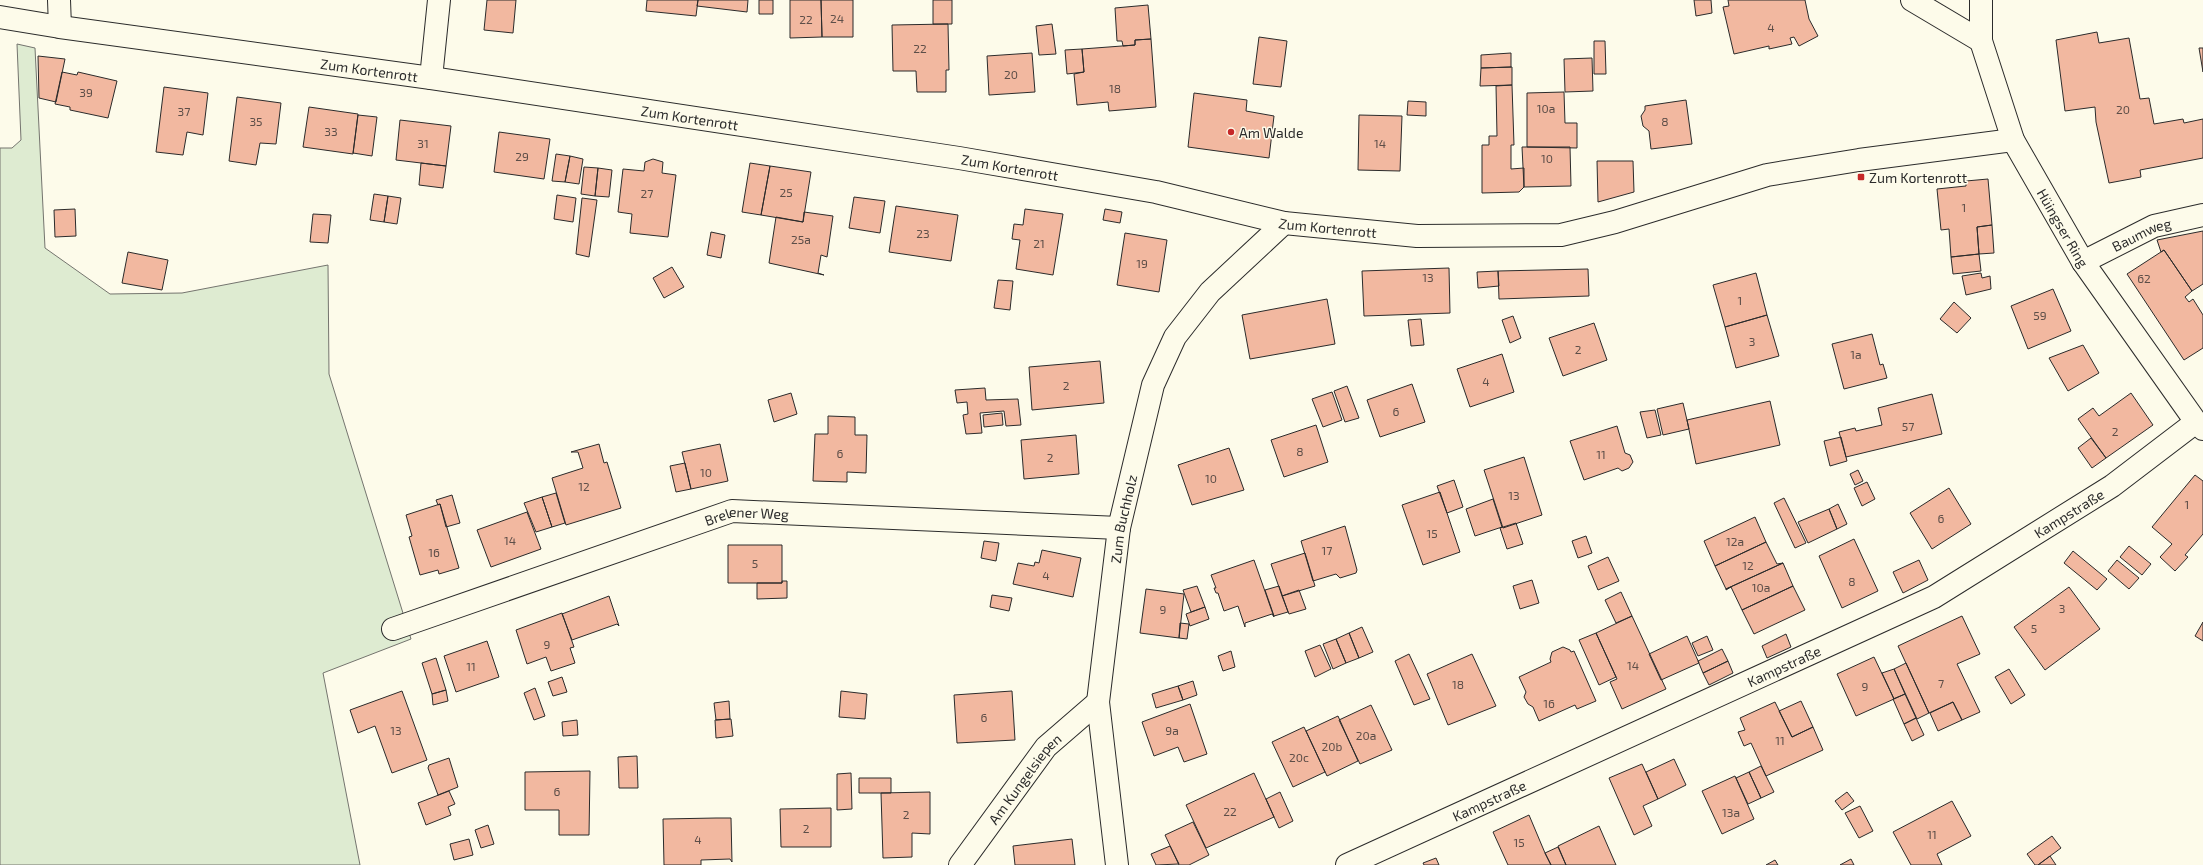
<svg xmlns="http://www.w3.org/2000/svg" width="2203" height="865" font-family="'Exo 2',sans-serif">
	<rect width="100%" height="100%" fill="#fdfbea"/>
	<path fill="#deebd1" stroke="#74746e" d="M 17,44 L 35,48 L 45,248 L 110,294 L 182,293 L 328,265 L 329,374 L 411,639 L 323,673 L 360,865 L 0,865 L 0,148 L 12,148 L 21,140 Z"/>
	<path fill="#f2b8a0" stroke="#2b2b2b" d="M 487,0 L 516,0 L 513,33 L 484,30 Z
		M 647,0 L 698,0 L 696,16 L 646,11 Z
		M 698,0 L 748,0 L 747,12 L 697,6 Z
		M 759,0 L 773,0 L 773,14 L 759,14 Z
		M 790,0 L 821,0 L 822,37 L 790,38 Z
		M 821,0 L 853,0 L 853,37 L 822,37 Z
		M 933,0 L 952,0 L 952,24 L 933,24 Z
		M 1694,0 L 1711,0 L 1712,13 L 1696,16 Z
		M 1728,0 L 1805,0 L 1809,19 L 1818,36 L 1799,46 L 1794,37 L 1790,38 L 1792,44 L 1769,49 L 1769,46 L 1734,54 L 1723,7 L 1729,6 Z
		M 1148,5 L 1151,39 L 1135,40 L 1135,45 L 1123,46 L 1122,41 L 1117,41 L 1115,8 Z
		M 948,24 L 949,70 L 946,70 L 946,92 L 917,92 L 916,71 L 893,71 L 892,25 Z
		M 1052,24 L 1056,54 L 1039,55 L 1036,26 Z
		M 2097,32 L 2099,43 L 2129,38 L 2140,99 L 2149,98 L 2154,124 L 2183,119 L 2184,123 L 2203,119 L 2203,158 L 2140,170 L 2141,177 L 2109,183 L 2096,122 L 2095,107 L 2065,111 L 2056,40 Z
		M 1259,37 L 1287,41 L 1281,87 L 1253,84 Z
		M 1151,39 L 1156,107 L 1109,111 L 1108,102 L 1077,105 L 1074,74 L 1084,72 L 1082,49 L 1135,45 L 1135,40 Z
		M 1594,41 L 1605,41 L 1606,74 L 1594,74 Z
		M 2199,48 L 2203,48 L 2203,72 Z
		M 1082,49 L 1084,72 L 1067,74 L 1065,50 Z
		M 1032,53 L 1035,92 L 989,95 L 987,56 Z
		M 1511,53 L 1511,67 L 1481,68 L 1481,55 Z
		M 38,56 L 65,59 L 56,102 L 39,98 Z
		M 1592,58 L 1593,91 L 1565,92 L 1564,59 Z
		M 1512,67 L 1512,85 L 1480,86 L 1481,68 Z
		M 62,72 L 77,75 L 78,72 L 117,81 L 108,118 L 70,110 L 70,107 L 55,104 Z
		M 1512,85 L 1514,145 L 1511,145 L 1511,169 L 1524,168 L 1524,187 L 1519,192 L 1482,193 L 1482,145 L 1489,145 L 1489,136 L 1497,136 L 1496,86 Z
		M 164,87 L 208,93 L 203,135 L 187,132 L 183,155 L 156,152 Z
		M 1564,92 L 1565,123 L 1577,123 L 1577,148 L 1527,147 L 1527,93 Z
		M 1194,93 L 1247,100 L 1246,111 L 1274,116 L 1269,158 L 1188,147 Z
		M 237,97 L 281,103 L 276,144 L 260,143 L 256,165 L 229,161 Z
		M 1686,100 L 1692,144 L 1651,149 L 1649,131 L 1643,126 L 1641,116 L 1645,110 L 1645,106 Z
		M 1408,101 L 1426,102 L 1426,116 L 1407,115 Z
		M 309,107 L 358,114 L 353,154 L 303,147 Z
		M 358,115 L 377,117 L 372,156 L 353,153 Z
		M 1359,115 L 1402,116 L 1400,171 L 1358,170 Z
		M 400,120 L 451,126 L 446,166 L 396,160 Z
		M 499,132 L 550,139 L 544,179 L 494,172 Z
		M 1522,147 L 1570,147 L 1571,186 L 1524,187 Z
		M 556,154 L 570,156 L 565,182 L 552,181 Z
		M 570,156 L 583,159 L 579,184 L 565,182 Z
		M 653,159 L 663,162 L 662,173 L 676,175 L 668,237 L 630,233 L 632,214 L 618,212 L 623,169 L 644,171 L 645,162 Z
		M 1597,161 L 1633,161 L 1634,192 L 1598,202 Z
		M 421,163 L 446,166 L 443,188 L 419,185 Z
		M 750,163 L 770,166 L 761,215 L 742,212 Z
		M 770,166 L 811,172 L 803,222 L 761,215 Z
		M 584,167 L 598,168 L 595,196 L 581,194 Z
		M 598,168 L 612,170 L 609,197 L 595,196 Z
		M 1988,179 L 1992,225 L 1977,227 L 1979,254 L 1951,257 L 1949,229 L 1941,230 L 1937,189 L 1966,186 L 1966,181 Z
		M 374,194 L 388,196 L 384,222 L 370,220 Z
		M 557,195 L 576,198 L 573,222 L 554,219 Z
		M 388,196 L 401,198 L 397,224 L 384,222 Z
		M 854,197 L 885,201 L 880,233 L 849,228 Z
		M 582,198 L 597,200 L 589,257 L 576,254 Z
		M 896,206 L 958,215 L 951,261 L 889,252 Z
		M 75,209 L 76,236 L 55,237 L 54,210 Z
		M 1025,209 L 1063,214 L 1053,275 L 1016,269 L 1020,240 L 1012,239 L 1014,224 L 1023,225 Z
		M 1105,209 L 1122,212 L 1120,223 L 1103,220 Z
		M 804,212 L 833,216 L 827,257 L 821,255 L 818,273 L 824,275 L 769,263 L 776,217 L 803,222 Z
		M 313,214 L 331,215 L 328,243 L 310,242 Z
		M 1992,225 L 1994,253 L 1979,254 L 1977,227 Z
		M 2203,231 L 2203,284 L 2192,291 L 2164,250 L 2161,252 L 2157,240 Z
		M 711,232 L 725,235 L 721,258 L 707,255 Z
		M 1125,233 L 1167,240 L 1159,292 L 1117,285 Z
		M 2164,250 L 2192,291 L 2185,297 L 2189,302 L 2193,299 L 2203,315 L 2203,348 L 2184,360 L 2127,274 Z
		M 128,252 L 168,260 L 162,290 L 122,283 Z
		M 1979,254 L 1981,271 L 1953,274 L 1951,257 Z
		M 672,267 L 684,287 L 664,298 L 653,278 Z
		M 1449,268 L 1450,313 L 1364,316 L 1362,271 Z
		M 1588,269 L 1589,296 L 1499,299 L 1498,271 Z
		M 1498,271 L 1499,286 L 1478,288 L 1477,272 Z
		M 1756,273 L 1767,315 L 1725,327 L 1713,285 Z
		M 1981,273 L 1982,278 L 1990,276 L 1991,289 L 1966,295 L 1962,276 Z
		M 998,280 L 1013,281 L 1010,310 L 994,308 Z
		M 2053,289 L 2071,331 L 2028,349 L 2011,306 Z
		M 1327,299 L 1335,344 L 1250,359 L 1242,315 Z
		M 1954,302 L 1971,318 L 1957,333 L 1940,319 Z
		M 1767,315 L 1779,356 L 1736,368 L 1725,327 Z
		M 1513,316 L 1521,338 L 1510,343 L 1502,320 Z
		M 1421,319 L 1424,345 L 1411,346 L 1408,320 Z
		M 1594,323 L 1607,360 L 1563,376 L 1549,338 Z
		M 1872,334 L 1880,365 L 1883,364 L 1887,378 L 1844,389 L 1832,344 Z
		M 2083,345 L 2099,373 L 2068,391 L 2049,358 Z
		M 1502,354 L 1514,392 L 1470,407 L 1457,369 Z
		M 1100,361 L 1104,403 L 1032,410 L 1029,367 Z
		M 1412,384 L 1425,422 L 1380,437 L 1367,400 Z
		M 1347,386 L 1359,418 L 1345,422 L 1334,391 Z
		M 985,388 L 986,400 L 1018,399 L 1021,425 L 1006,426 L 1004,411 L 980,413 L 982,433 L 966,434 L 963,415 L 968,414 L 967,402 L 957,403 L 955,390 Z
		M 1332,392 L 1342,420 L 1323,427 L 1312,399 Z
		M 791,393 L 797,414 L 774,422 L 768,400 Z
		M 2131,393 L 2153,425 L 2106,458 L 2078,419 L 2093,408 L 2099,416 Z
		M 1932,394 L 1942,434 L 1846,457 L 1839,432 L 1855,428 L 1856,431 L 1882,425 L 1878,408 Z
		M 1770,401 L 1780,445 L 1696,464 L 1687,420 Z
		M 1683,403 L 1689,429 L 1663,435 L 1657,409 Z
		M 1655,410 L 1661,435 L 1647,438 L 1640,412 Z
		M 1002,413 L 1003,425 L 984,427 L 983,415 Z
		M 828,416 L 855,417 L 855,435 L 867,435 L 866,473 L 847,472 L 847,482 L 813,481 L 815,434 L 828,434 Z
		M 1316,425 L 1328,462 L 1284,477 L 1271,440 Z
		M 1617,426 L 1625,453 L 1630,455 L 1633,462 L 1629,468 L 1622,471 L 1618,468 L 1584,480 L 1570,441 Z
		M 1076,435 L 1079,474 L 1024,479 L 1021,440 Z
		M 1841,437 L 1847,461 L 1830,466 L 1824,441 Z
		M 2091,438 L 2106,458 L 2092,468 L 2078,448 Z
		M 599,444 L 604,463 L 607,462 L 621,508 L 566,525 L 552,478 L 583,468 L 578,452 L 571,452 Z
		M 720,444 L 728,481 L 691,489 L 682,452 Z
		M 1229,448 L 1244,490 L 1192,505 L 1178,465 Z
		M 1524,457 L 1542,515 L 1503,528 L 1484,470 Z
		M 685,463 L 691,489 L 676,492 L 670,466 Z
		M 1858,470 L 1863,481 L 1855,485 L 1850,474 Z
		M 2195,475 L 2203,481 L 2203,534 L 2185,555 L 2188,557 L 2175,571 L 2160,557 L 2172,544 L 2152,527 Z
		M 1454,480 L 1463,507 L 1447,513 L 1437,486 Z
		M 1867,482 L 1875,499 L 1862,506 L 1854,488 Z
		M 1949,488 L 1971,524 L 1932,549 L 1910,513 Z
		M 1440,492 L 1460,552 L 1423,565 L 1402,505 Z
		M 556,493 L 565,523 L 552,527 L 542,497 Z
		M 452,495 L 460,523 L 446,527 L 440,504 L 438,505 L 436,500 Z
		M 542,497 L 552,527 L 536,532 L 524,503 Z
		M 1784,498 L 1806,543 L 1795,548 L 1774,503 Z
		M 1493,499 L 1502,527 L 1475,536 L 1466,509 Z
		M 440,504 L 459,568 L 439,574 L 438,570 L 420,575 L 409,537 L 412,536 L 406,515 Z
		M 1838,504 L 1847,524 L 1837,529 L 1829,509 Z
		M 1829,509 L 1837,529 L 1808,543 L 1798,522 Z
		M 527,512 L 541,549 L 491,567 L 477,530 Z
		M 1755,517 L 1766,542 L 1715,566 L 1704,541 Z
		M 1516,523 L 1523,544 L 1507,549 L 1500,528 Z
		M 1345,526 L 1357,570 L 1356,573 L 1340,578 L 1336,574 L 1313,581 L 1301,541 Z
		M 1586,536 L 1592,553 L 1578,558 L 1572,541 Z
		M 1854,539 L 1878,591 L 1842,608 L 1819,556 Z
		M 984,541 L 999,543 L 996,561 L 981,558 Z
		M 1766,542 L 1777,564 L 1783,563 L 1726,589 L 1715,566 Z
		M 728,545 L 782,545 L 782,583 L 728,583 Z
		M 2129,546 L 2151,564 L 2142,575 L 2120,557 Z
		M 1042,550 L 1081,558 L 1073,597 L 1013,584 L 1018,563 L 1034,566 L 1035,562 L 1039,563 Z
		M 2073,551 L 2107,579 L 2097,590 L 2064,563 Z
		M 1305,553 L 1315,586 L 1282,596 L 1271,564 Z
		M 1608,557 L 1619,581 L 1598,590 L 1588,566 Z
		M 1254,560 L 1274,617 L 1272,614 L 1245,623 L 1245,627 L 1238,606 L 1224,611 L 1218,593 L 1216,593 L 1214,588 L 1216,588 L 1211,575 Z
		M 1919,560 L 1928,580 L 1903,593 L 1893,572 Z
		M 2117,560 L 2139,578 L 2129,589 L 2108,571 Z
		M 1783,563 L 1793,586 L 1742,610 L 1731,587 L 1726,590 L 1726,589 Z
		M 1532,580 L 1539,603 L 1520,609 L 1513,586 Z
		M 782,581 L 787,581 L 787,598 L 757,599 L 757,583 L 782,583 Z
		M 1197,586 L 1205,607 L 1191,612 L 1183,590 Z
		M 1279,586 L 1288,612 L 1274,616 L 1265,590 Z
		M 1793,586 L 1805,610 L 1754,634 L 1742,610 Z
		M 2069,587 L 2100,629 L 2045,670 L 2014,627 Z
		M 1146,589 L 1184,594 L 1179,638 L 1140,633 Z
		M 1299,590 L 1306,609 L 1289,614 L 1282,596 Z
		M 1621,592 L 1632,616 L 1616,623 L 1605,600 Z
		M 992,595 L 1012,598 L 1009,611 L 990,607 Z
		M 609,596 L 619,626 L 617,624 L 572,640 L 562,614 Z
		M 1205,607 L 1209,619 L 1190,626 L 1186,614 Z
		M 562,613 L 574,647 L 570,648 L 575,663 L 551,671 L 546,657 L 527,664 L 516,630 Z
		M 1632,616 L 1666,689 L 1622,709 L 1610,682 L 1617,679 L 1596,633 Z
		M 1962,616 L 1980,654 L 1957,664 L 1980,712 L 1962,720 L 1953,702 L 1929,713 L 1898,646 Z
		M 2203,622 L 2203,641 L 2195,636 Z
		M 1180,623 L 1189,624 L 1187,639 L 1179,638 Z
		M 1362,627 L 1373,652 L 1359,658 L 1349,633 Z
		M 1349,633 L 1359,658 L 1346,663 L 1336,639 Z
		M 1596,633 L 1616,677 L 1599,685 L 1579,640 Z
		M 1786,634 L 1791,647 L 1767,658 L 1762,646 Z
		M 1687,636 L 1699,663 L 1661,680 L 1649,654 Z
		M 1707,636 L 1713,650 L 1698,656 L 1692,643 Z
		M 1336,639 L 1346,663 L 1333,669 L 1323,644 Z
		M 487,641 L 499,677 L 456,692 L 444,656 Z
		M 1320,645 L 1331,669 L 1315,677 L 1305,651 Z
		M 1563,647 L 1570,650 L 1571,652 L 1574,651 L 1596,701 L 1577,709 L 1575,705 L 1539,721 L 1533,707 L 1528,704 L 1524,697 L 1526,692 L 1519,677 L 1551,662 L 1550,659 L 1552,652 Z
		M 1722,649 L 1728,661 L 1703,673 L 1698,661 Z
		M 1231,651 L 1235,667 L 1223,671 L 1218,656 Z
		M 1409,654 L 1430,699 L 1414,705 L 1395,661 Z
		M 1472,654 L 1496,706 L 1448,725 L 1427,674 Z
		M 1874,657 L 1894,699 L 1856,716 L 1837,674 Z
		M 436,658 L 446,690 L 432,694 L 422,663 Z
		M 1728,661 L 1733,673 L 1709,685 L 1703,673 Z
		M 1906,663 L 1929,713 L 1917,719 L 1894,669 Z
		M 1894,669 L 1905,694 L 1894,699 L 1882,673 Z
		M 2009,669 L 2025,695 L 2011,704 L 1995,677 Z
		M 562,677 L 567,692 L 553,696 L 548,682 Z
		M 1193,681 L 1197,695 L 1183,700 L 1178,686 Z
		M 1178,686 L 1183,700 L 1156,708 L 1152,694 Z
		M 535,688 L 545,716 L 534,720 L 524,693 Z
		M 446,690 L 448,701 L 433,705 L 432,694 Z
		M 402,691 L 427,760 L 392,773 L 375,726 L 358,733 L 350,710 Z
		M 841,691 L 867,694 L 865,719 L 839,717 Z
		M 1012,691 L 1015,740 L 957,743 L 954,695 Z
		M 1905,694 L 1916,718 L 1904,724 L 1893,699 Z
		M 729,701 L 730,719 L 716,720 L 714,703 Z
		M 1801,701 L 1813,727 L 1792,737 L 1779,711 Z
		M 1775,702 L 1792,737 L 1813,727 L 1823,750 L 1766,776 L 1751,743 L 1744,746 L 1738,732 L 1745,730 L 1740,718 Z
		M 1953,702 L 1962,720 L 1938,731 L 1930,713 Z
		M 1190,704 L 1207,754 L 1184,762 L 1178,747 L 1154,756 L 1142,722 Z
		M 1371,705 L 1392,750 L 1360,764 L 1339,720 Z
		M 1338,716 L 1358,761 L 1327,776 L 1306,731 Z
		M 1916,718 L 1924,735 L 1912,741 L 1904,724 Z
		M 731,719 L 733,736 L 716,738 L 715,720 Z
		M 577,720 L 578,735 L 563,736 L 562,722 Z
		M 1304,727 L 1325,772 L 1293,787 L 1272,742 Z
		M 637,756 L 638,788 L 619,788 L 618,757 Z
		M 449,758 L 458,787 L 438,795 L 428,768 L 429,765 Z
		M 1674,759 L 1686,785 L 1658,799 L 1646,772 Z
		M 1642,764 L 1658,799 L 1643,806 L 1652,826 L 1634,835 L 1609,778 Z
		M 1761,766 L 1774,792 L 1761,798 L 1749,772 Z
		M 590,771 L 589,835 L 559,835 L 559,810 L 525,810 L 525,772 Z
		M 1749,772 L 1761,798 L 1748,804 L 1736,778 Z
		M 851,773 L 852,809 L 837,810 L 837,774 Z
		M 1254,773 L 1274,817 L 1206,848 L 1186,805 Z
		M 1735,776 L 1754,819 L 1722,834 L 1702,791 Z
		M 859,778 L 891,778 L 891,793 L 859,793 Z
		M 449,791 L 455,804 L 448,807 L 451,815 L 426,825 L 418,803 Z
		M 930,792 L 930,834 L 912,833 L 912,857 L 883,858 L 881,793 Z
		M 1280,792 L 1293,821 L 1279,828 L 1266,799 Z
		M 1847,792 L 1854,801 L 1842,810 L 1835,801 Z
		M 1952,801 L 1971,836 L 1937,854 L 1942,865 L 1911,865 L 1893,832 Z
		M 1860,806 L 1873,831 L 1859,838 L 1845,813 Z
		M 831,808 L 831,847 L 781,847 L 780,809 Z
		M 1529,815 L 1545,853 L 1551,865 L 1508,865 L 1493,832 Z
		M 716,818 L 731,818 L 732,862 L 730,859 L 701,860 L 701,865 L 664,865 L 663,819 Z
		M 1193,822 L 1209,855 L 1189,865 L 1179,865 L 1165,835 Z
		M 488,825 L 494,844 L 481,848 L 475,830 Z
		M 1599,826 L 1616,865 L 1566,865 L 1558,846 Z
		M 2052,836 L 2061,848 L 2038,865 L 2035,865 L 2027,854 Z
		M 469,839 L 473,855 L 454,860 L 450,844 Z
		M 1072,839 L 1075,865 L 1015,865 L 1013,846 Z
		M 1170,846 L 1179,864 L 1156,865 L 1151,854 Z
		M 1558,847 L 1566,865 L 1551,865 L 1545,853 Z
		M 2050,856 L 2056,865 L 2038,865 Z
		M 1436,858 L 1439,865 L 1424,865 L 1423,863 Z
		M 1851,859 L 1854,865 L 1840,865 Z
		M 1775,860 L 1778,865 L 1766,865 Z"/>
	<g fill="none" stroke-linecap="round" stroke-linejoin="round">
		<g stroke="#2b2b2b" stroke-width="24">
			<g id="minor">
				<path d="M 59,0 L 60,27"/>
				<path d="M 1912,0 L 1981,41"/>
				<path id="s1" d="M 1981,0 L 1981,41 L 2013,140 L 2083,262 L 2196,422 L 2203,429"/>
				<path id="s2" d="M 0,17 L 60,27 L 431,78 L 959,158 L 1156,192 L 1284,223 L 1417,236 L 1561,235 L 1615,222 L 1767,175 L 1859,160 L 2013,140"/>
				<path d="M 431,78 L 439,0"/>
				<path id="s3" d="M 2083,262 L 2154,226 L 2203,215"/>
				<path id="s4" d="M 393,629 L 732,511 L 1119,528"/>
				<path id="s5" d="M 960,865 L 1046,747 L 1098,702"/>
				<path id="s6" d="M 1117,865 L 1098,702 L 1119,528 L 1153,385 L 1175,337 L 1210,292 L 1284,223"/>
				<path id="s7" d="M 1347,865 L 1934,597 L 2112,486 L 2196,422"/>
			</g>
		</g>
		<use href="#minor" stroke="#fdfbea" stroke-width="22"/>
	</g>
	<g fill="#c62828" stroke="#fdfbea" stroke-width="1.5">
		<circle cx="1231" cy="132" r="4"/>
		<rect x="1857" y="173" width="8" height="8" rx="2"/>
	</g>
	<g text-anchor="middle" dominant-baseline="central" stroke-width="3" stroke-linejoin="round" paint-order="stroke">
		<g font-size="12" fill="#5d4e48">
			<text x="837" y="18">24</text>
			<text x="806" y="19">22</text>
			<text x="1771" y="27">4</text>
			<text x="920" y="48">22</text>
			<text x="1011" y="74">20</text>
			<text x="1115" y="88">18</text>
			<text x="86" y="92">39</text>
			<text x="1546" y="108">10a</text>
			<text x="2123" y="109">20</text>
			<text x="184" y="111">37</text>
			<text x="256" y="121">35</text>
			<text x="1665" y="121">8</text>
			<text x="331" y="131">33</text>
			<text x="423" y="143">31</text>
			<text x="1380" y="143">14</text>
			<text x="522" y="156">29</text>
			<text x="1547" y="158">10</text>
			<text x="786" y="192">25</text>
			<text x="647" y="193">27</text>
			<text x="1964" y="207">1</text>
			<text x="923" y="233">23</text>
			<text x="801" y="239">25a</text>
			<text x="1039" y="243">21</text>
			<text x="1142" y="263">19</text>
			<text x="1428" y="277">13</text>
			<text x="2144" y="278">62</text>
			<text x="1740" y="300">1</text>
			<text x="2040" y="315">59</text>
			<text x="1752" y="341">3</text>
			<text x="1578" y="349">2</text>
			<text x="1856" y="354">1a</text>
			<text x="1486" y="381">4</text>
			<text x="1066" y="385">2</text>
			<text x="1396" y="411">6</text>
			<text x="1908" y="426">57</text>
			<text x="2115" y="431">2</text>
			<text x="1300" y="451">8</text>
			<text x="840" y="453">6</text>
			<text x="1601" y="454">11</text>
			<text x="1050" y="457">2</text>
			<text x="706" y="472">10</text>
			<text x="1211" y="478">10</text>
			<text x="584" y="486">12</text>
			<text x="1514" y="495">13</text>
			<text x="2187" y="504">1</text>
			<text x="1941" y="518">6</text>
			<text x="1432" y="533">15</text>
			<text x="510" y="540">14</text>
			<text x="1735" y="541">12a</text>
			<text x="1327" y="550">17</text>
			<text x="434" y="552">16</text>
			<text x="755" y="563">5</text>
			<text x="1748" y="565">12</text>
			<text x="1046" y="575">4</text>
			<text x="1852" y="581">8</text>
			<text x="1761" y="587">10a</text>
			<text x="2062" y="608">3</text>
			<text x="1163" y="609">9</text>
			<text x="2034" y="628">5</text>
			<text x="547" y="644">9</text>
			<text x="1633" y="665">14</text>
			<text x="471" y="666">11</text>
			<text x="1941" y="683">7</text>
			<text x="1458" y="684">18</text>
			<text x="1865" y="686">9</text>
			<text x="1549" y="703">16</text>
			<text x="984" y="717">6</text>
			<text x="396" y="730">13</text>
			<text x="1172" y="730">9a</text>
			<text x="1366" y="735">20a</text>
			<text x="1780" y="740">11</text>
			<text x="1332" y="746">20b</text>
			<text x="1299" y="757">20c</text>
			<text x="557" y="791">6</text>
			<text x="1230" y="811">22</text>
			<text x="1731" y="812">13a</text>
			<text x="906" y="814">2</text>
			<text x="806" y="828">2</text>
			<text x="1932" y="834">11</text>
			<text x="698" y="839">4</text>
			<text x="1519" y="842">15</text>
		</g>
		<g font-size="14" fill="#2b2b2b" stroke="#fdfbea">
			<text stroke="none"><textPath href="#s2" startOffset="373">Zum Kortenrott</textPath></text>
			<text stroke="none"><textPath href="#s2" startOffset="697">Zum Kortenrott</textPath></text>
			<text stroke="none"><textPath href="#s2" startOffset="1021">Zum Kortenrott</textPath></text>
			<text stroke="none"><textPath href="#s2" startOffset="1345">Zum Kortenrott</textPath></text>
			<text stroke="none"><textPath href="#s1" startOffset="246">Hüingser Ring</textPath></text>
			<text stroke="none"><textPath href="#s3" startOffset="65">Baumweg</textPath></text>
			<text stroke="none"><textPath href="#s7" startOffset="804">Kampstraße</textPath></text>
			<text stroke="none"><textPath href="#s4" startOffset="373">Brelener Weg</textPath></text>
			<text stroke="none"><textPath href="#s6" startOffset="349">Zum Buchholz</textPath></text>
			<text stroke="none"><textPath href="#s7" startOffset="480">Kampstraße</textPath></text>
			<text stroke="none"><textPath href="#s5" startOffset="108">Am Kungelsiepen</textPath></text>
			<text stroke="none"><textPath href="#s7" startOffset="156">Kampstraße</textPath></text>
		</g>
		<g font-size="14" fill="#2b2b2b" stroke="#fdfbea" text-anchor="start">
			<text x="1239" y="132">Am Walde</text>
			<text x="1869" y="177">Zum Kortenrott</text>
		</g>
	</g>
</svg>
